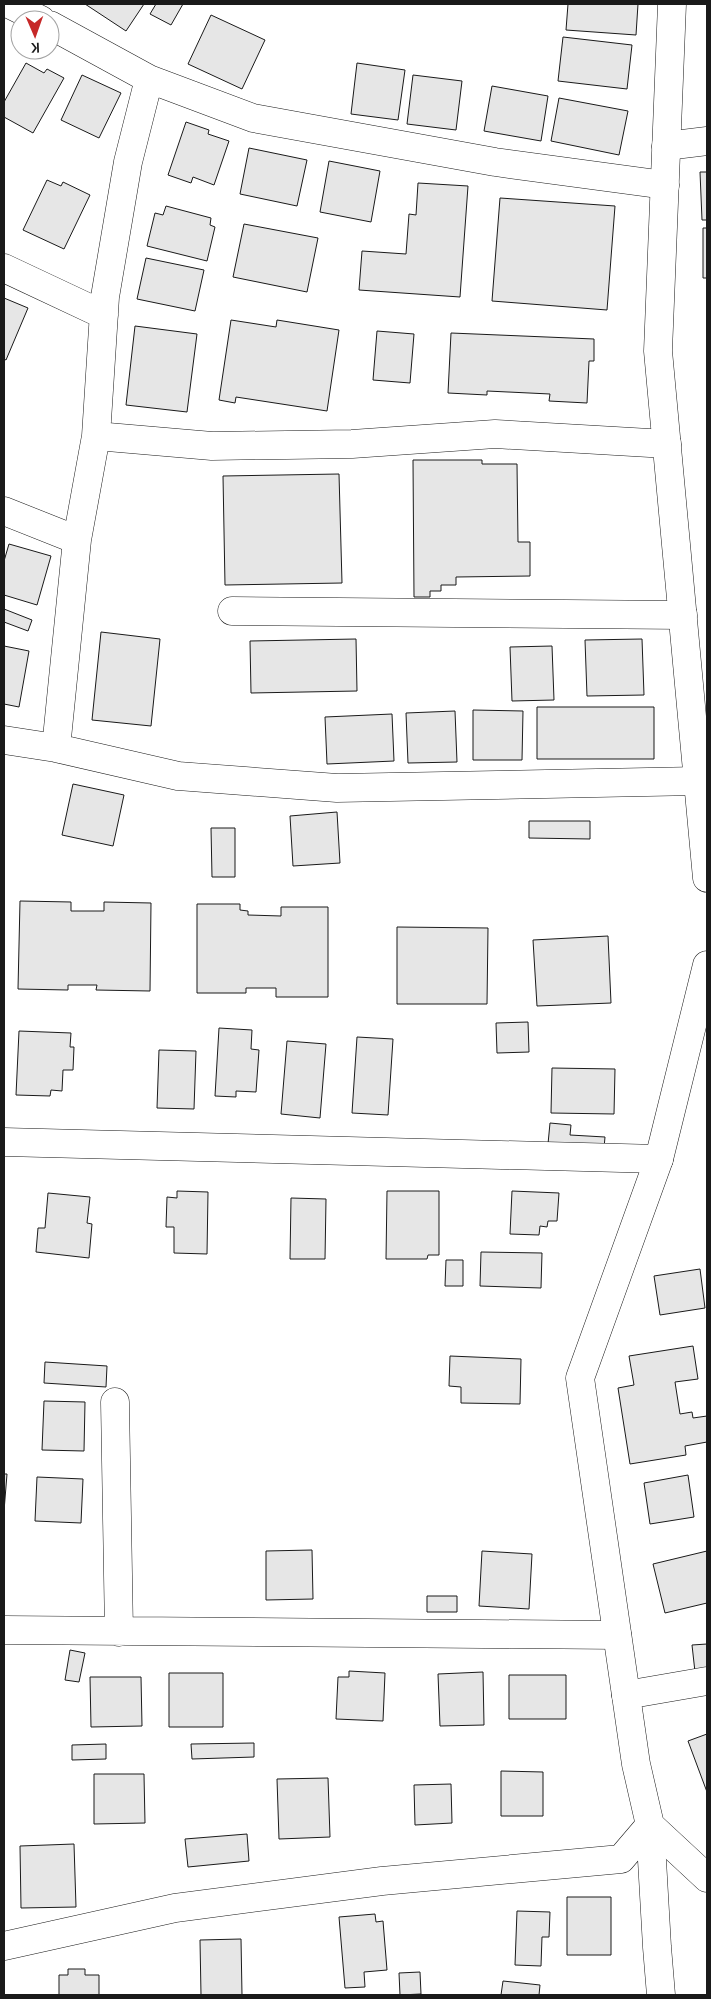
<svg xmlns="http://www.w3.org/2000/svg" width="711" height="1999" font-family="Cabin,sans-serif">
	<rect width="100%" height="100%" fill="#fff"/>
	<path fill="#e6e6e6" stroke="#1a1a1a" d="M 85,4 L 144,4 L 126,31 Z
		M 156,4 L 183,4 L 171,25 L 150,14 Z
		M 568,4 L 638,4 L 636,35 L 566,30 Z
		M 211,15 L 265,40 L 242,89 L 188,64 Z
		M 563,37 L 632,45 L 627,89 L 558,81 Z
		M 26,63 L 44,73 L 47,69 L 64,78 L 33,133 L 4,117 L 4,102 Z
		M 357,63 L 405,70 L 398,120 L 351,114 Z
		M 82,75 L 121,93 L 99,138 L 61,120 Z
		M 413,75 L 462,81 L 456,130 L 407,124 Z
		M 492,86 L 548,96 L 541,141 L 484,131 Z
		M 559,98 L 628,111 L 619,155 L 551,141 Z
		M 186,122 L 209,130 L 208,134 L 229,141 L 214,185 L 193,177 L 191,183 L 168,175 Z
		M 249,148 L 307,160 L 297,206 L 240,194 Z
		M 329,161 L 380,171 L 371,222 L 320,212 Z
		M 700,172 L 707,172 L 707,220 L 702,220 Z
		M 47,180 L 61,186 L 63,182 L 90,195 L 64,249 L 23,230 Z
		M 418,183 L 468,186 L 460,297 L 359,290 L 362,251 L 406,254 L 409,214 L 416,215 Z
		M 500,198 L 615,206 L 607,310 L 492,301 Z
		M 166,206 L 211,218 L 210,225 L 215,227 L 207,261 L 147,246 L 155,213 L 163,215 Z
		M 244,224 L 318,238 L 307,292 L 233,277 Z
		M 703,228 L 707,228 L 707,278 L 703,278 Z
		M 146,258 L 204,270 L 195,311 L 137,299 Z
		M 4,298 L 28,308 L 6,360 L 4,359 Z
		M 231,320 L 276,327 L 277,320 L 339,330 L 327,411 L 236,397 L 235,403 L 219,400 Z
		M 135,326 L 197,334 L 187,412 L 126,405 Z
		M 377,331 L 414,334 L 410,383 L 373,380 Z
		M 451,333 L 594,339 L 594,361 L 589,361 L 587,403 L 549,401 L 550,394 L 487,391 L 487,395 L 448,393 Z
		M 413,460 L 482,460 L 482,464 L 517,464 L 518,542 L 530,542 L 530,576 L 456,577 L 456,585 L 441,585 L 441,591 L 430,591 L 430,597 L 414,597 Z
		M 339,474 L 342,583 L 225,585 L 223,476 Z
		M 9,544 L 51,556 L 37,605 L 4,595 L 4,561 Z
		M 4,609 L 32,620 L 28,631 L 4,622 Z
		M 101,632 L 160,639 L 151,726 L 92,720 Z
		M 356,639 L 357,691 L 251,693 L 250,641 Z
		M 642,639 L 644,695 L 587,696 L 585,640 Z
		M 4,646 L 29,651 L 19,707 L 4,704 Z
		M 552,646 L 554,700 L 512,701 L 510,647 Z
		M 537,707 L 654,707 L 654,759 L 537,759 Z
		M 473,710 L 523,711 L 522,760 L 473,760 Z
		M 455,711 L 457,762 L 408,763 L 406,713 Z
		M 392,714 L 394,761 L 327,764 L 325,717 Z
		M 73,784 L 124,795 L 113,846 L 62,835 Z
		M 337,812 L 340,863 L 293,866 L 290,816 Z
		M 529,821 L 590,821 L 590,839 L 529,838 Z
		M 211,828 L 235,828 L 235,877 L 212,877 Z
		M 20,901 L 71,902 L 71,911 L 104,911 L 104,902 L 151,903 L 150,991 L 96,990 L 97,985 L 68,985 L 68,990 L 18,989 Z
		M 197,904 L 240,904 L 240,910 L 248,911 L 248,915 L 281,916 L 281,907 L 328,907 L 328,997 L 276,997 L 276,988 L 246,988 L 246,993 L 197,993 Z
		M 397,927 L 488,928 L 487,1004 L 397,1004 Z
		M 608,936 L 611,1003 L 537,1006 L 533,940 Z
		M 528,1022 L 529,1052 L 497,1053 L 496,1023 Z
		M 219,1028 L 252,1030 L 251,1049 L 259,1050 L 256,1092 L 236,1091 L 236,1097 L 215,1096 Z
		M 19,1031 L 71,1033 L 70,1047 L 74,1047 L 73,1070 L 63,1070 L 62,1091 L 51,1090 L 50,1096 L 16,1095 Z
		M 357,1037 L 393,1039 L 388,1115 L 352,1113 Z
		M 287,1041 L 326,1044 L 320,1118 L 281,1114 Z
		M 159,1050 L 196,1051 L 194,1109 L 157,1108 Z
		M 552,1068 L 615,1069 L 614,1114 L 551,1113 Z
		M 550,1123 L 571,1125 L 570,1135 L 605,1137 L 604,1148 L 548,1144 Z
		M 177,1191 L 208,1192 L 207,1254 L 174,1253 L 174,1227 L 166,1227 L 167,1197 L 177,1198 Z
		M 387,1191 L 439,1191 L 439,1255 L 428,1255 L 427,1259 L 386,1259 Z
		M 512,1191 L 559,1193 L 557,1221 L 548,1221 L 547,1227 L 540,1226 L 539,1235 L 510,1234 Z
		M 48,1193 L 90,1197 L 87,1223 L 92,1224 L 89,1258 L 36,1252 L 38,1228 L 45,1228 Z
		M 291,1198 L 326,1199 L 325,1259 L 290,1259 Z
		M 481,1252 L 542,1253 L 541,1288 L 480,1286 Z
		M 446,1260 L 463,1260 L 463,1286 L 445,1286 Z
		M 700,1269 L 705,1308 L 660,1315 L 654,1276 Z
		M 693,1346 L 698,1379 L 675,1382 L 680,1414 L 692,1412 L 693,1418 L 707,1416 L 707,1442 L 685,1446 L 686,1455 L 630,1464 L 618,1388 L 634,1385 L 629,1356 Z
		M 450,1356 L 521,1359 L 520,1404 L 461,1403 L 461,1387 L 449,1386 Z
		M 45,1362 L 107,1366 L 106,1387 L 44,1383 Z
		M 44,1401 L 85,1402 L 84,1451 L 42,1450 Z
		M 4,1474 L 7,1474 L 4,1511 Z
		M 688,1475 L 694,1517 L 650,1524 L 644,1483 Z
		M 37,1477 L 83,1479 L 81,1523 L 35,1521 Z
		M 312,1550 L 313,1599 L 266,1600 L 266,1551 Z
		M 482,1551 L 532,1554 L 529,1609 L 479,1606 Z
		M 707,1551 L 707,1603 L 665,1613 L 653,1564 Z
		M 427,1596 L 457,1596 L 457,1612 L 427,1612 Z
		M 707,1644 L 707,1671 L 695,1672 L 692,1645 Z
		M 70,1650 L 85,1653 L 79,1682 L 65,1680 Z
		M 349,1671 L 385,1673 L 383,1721 L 336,1719 L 338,1677 L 349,1677 Z
		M 483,1672 L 484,1725 L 440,1726 L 438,1674 Z
		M 169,1673 L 223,1673 L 223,1727 L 169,1727 Z
		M 509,1675 L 566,1675 L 566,1719 L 509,1719 Z
		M 90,1677 L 141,1677 L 142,1726 L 91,1727 Z
		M 707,1734 L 707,1792 L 688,1741 Z
		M 254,1743 L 254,1757 L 192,1759 L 191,1744 Z
		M 106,1744 L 106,1759 L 72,1760 L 72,1745 Z
		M 501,1771 L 543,1772 L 543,1816 L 501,1816 Z
		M 94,1774 L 144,1774 L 145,1823 L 94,1824 Z
		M 328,1778 L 330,1837 L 279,1839 L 277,1779 Z
		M 451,1784 L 452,1823 L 415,1825 L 414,1785 Z
		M 247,1834 L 249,1861 L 188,1867 L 185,1839 Z
		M 74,1844 L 76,1907 L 21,1908 L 20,1846 Z
		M 567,1897 L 611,1897 L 611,1955 L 567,1955 Z
		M 517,1911 L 550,1912 L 549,1937 L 542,1937 L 541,1966 L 515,1965 Z
		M 375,1914 L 376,1922 L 383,1921 L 387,1970 L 364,1972 L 365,1987 L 345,1988 L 339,1917 Z
		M 241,1939 L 242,1995 L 201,1995 L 200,1940 Z
		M 68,1969 L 85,1969 L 85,1975 L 99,1975 L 99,1995 L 59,1995 L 59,1975 L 68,1975 Z
		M 420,1972 L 421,1994 L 400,1995 L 399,1973 Z
		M 503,1981 L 540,1985 L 539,1995 L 501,1995 Z"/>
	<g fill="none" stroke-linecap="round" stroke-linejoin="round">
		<g stroke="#1a1a1a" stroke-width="29">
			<path id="minor" d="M 9,4 L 41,20
				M 50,25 L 149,79 L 253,118 L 495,162 L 665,185
				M 666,146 L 707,141
				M 4,268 L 104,315
				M 96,436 L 212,446 L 352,444 L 495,434 L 667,444
				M 4,511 L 77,540
				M 232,611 L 683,615
				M 4,740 L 56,748 L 178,776 L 337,788 L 698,781
				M 56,748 L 77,540 L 96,436 L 105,297 L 128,162 L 149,79
				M 4,1142 L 659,1159
				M 115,1402 L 119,1632
				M 4,1630 L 617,1635
				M 626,1695 L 707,1681
				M 4,1946 L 175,1908 L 382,1881 L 621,1859 L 650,1825 L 657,1947 L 661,1995"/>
		</g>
		<g stroke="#1a1a1a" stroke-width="29">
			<path id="tertiary" d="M 672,4 L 658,351 L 707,878
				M 707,965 L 659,1159 L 580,1378 L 636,1764 L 650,1825 L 707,1878"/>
		</g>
		<use href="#minor" stroke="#fff" stroke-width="28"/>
		<use href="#tertiary" stroke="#fff" stroke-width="28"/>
	</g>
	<rect width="711" height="1999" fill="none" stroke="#1a1a1a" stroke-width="10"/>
	<g transform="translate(35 35) rotate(178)"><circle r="24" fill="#ffffff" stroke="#a3a3a3"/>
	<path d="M0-4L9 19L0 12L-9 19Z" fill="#c62828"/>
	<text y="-8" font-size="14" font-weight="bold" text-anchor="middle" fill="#1a1a1a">K</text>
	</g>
</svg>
